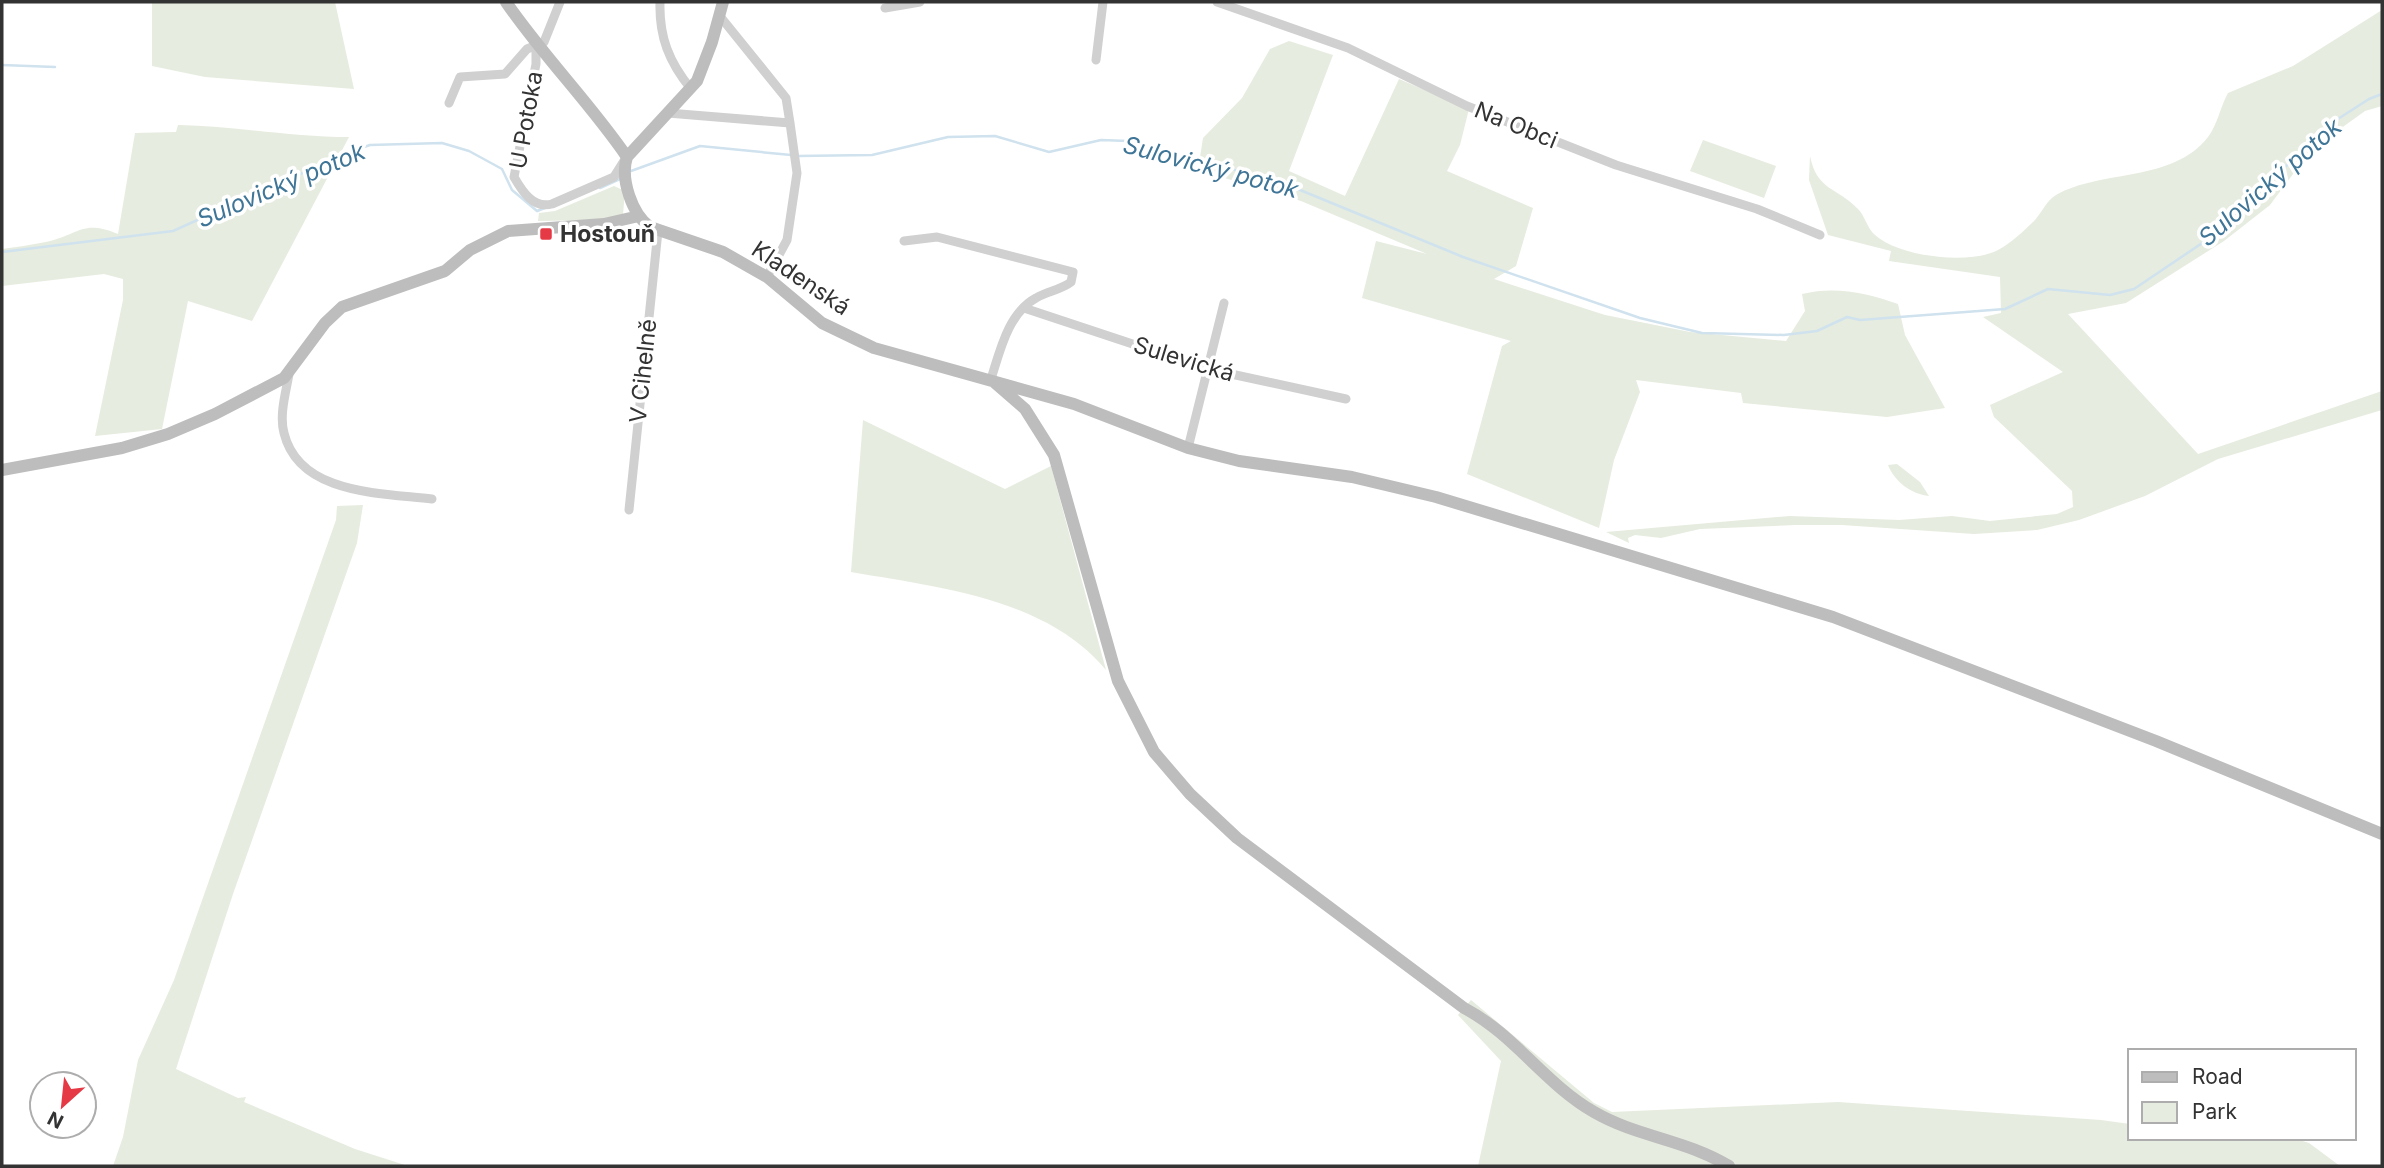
<svg xmlns="http://www.w3.org/2000/svg" width="2384" height="1168" font-family="Inter,sans-serif">
	<rect width="100%" height="100%" fill="#fff"/>
	<path fill="#e6ecdf" d="M 152,2 L 335,2 L 354,89 L 205,77 L 152,66 Z
		M 2382,10 L 2382,106 L 2365,111 L 2340,129 L 2293,174 L 2270,205 L 2224,241 L 2126,303 L 2068,314 L 2198,454 L 2382,391 L 2382,410 L 2218,459 L 2145,496 L 2079,520 L 2037,530 L 1974,534 L 1842,525 L 1795,525 L 1700,529 L 1661,538 L 1635,535 L 1628,538 L 1629,543 L 1606,532 L 1790,516 L 1899,520 L 1952,516 L 1990,521 L 2057,514 L 2073,507 L 2072,491 L 1994,417 L 1990,405 L 2063,372 L 1983,317 L 2001,313 L 2000,277 L 1889,261 L 1891,251 L 1828,235 L 1809,180 L 1810,156 C 1817,191 1837,187 1858,209 C 1865,216 1867,228 1875,235 C 1899,257 1970,265 1998,250 C 2010,244 2026,229 2035,220 C 2042,212 2047,200 2056,195 C 2102,169 2172,183 2208,137 C 2218,124 2220,107 2228,93 L 2293,66 Z
		M 1289,41 L 1333,55 L 1289,171 L 1345,196 L 1399,79 L 1469,109 L 1460,145 L 1447,171 L 1533,208 L 1516,266 L 1494,279 L 1605,315 L 1690,332 L 1786,341 L 1805,311 L 1802,294 C 1836,286 1866,293 1898,304 L 1905,335 L 1945,408 L 1887,417 L 1743,403 L 1741,393 L 1636,380 L 1640,392 L 1614,460 L 1599,528 L 1467,474 L 1502,346 L 1511,341 L 1362,298 L 1376,241 L 1427,254 L 1301,201 L 1198,170 L 1203,138 L 1242,98 L 1270,49 Z
		M 178,125 C 235,126 291,137 349,137 L 252,321 L 188,301 L 162,429 L 95,436 L 123,300 L 123,279 L 104,274 L 2,286 L 2,249 C 16,247 31,245 46,242 C 79,235 82,219 118,234 L 135,133 L 176,132 Z
		M 1703,140 L 1776,166 L 1764,198 L 1690,171 Z
		M 614,186 L 625,191 L 623,214 L 602,220 L 538,221 L 539,213 L 555,211 Z
		M 863,420 L 1005,489 L 1051,466 L 1106,670 C 1047,598 937,587 851,572 Z
		M 1897,464 L 1920,482 L 1929,496 C 1911,494 1895,482 1888,465 Z
		M 363,505 L 357,543 L 233,894 L 176,1069 L 238,1098 L 246,1097 L 244,1102 L 355,1149 L 408,1166 L 113,1166 L 123,1137 L 138,1060 L 174,980 L 336,520 L 337,506 Z
		M 1471,1000 L 1594,1103 L 1612,1112 L 1838,1102 L 2101,1120 L 2130,1124 L 2130,1138 L 2293,1138 L 2309,1143 L 2340,1166 L 1478,1166 L 1501,1061 L 1458,1015 Z"/>
	<g fill="none" stroke-linecap="round" stroke-linejoin="round">
		<path stroke="#cfe2ee" stroke-width="2.5" d="M 2,65 L 55,67
			M 797,156 L 872,155 L 948,137 L 995,136 L 1049,152 L 1101,140 L 1128,141 L 1283,183 L 1463,257 L 1640,318 L 1702,333 L 1784,335 L 1817,331 L 1847,317 L 1860,320 L 2005,309 L 2048,289 L 2110,295 L 2134,289 L 2220,231 L 2327,126 L 2369,99 L 2382,94
			M 631,171 L 700,146 L 791,155
			M 600,188 L 620,179
			M 2,252 L 173,231 L 347,153 L 370,145 L 442,143 L 469,151 L 502,169 L 512,190 L 537,211 L 545,208"/>
		<path stroke="#d0d0d0" stroke-width="9" d="M 660,2 C 659,37 669,62 691,89
			M 1217,2 L 1348,48 L 1467,106 L 1616,165 L 1757,209 L 1820,235
			M 885,8 L 920,2
			M 719,15 L 786,98 L 790,123 L 797,173 L 787,240 L 767,277
			M 536,46 L 536,64 L 514,177 C 522,191 533,209 552,204 L 614,177 L 624,161
			M 1096,60 L 1103,2
			M 449,103 L 460,77 L 505,74 L 527,49 L 544,42 L 560,2
			M 668,113 L 790,123
			M 904,241 L 937,237 L 1073,272 L 1071,282 C 1061,290 1047,291 1036,298 C 1008,313 1000,351 991,379
			M 1024,308 L 1208,369 L 1346,399
			M 289,374 C 286,392 279,415 284,433 C 299,495 382,493 432,499
			M 1188,448 L 1224,303
			M 629,510 L 658,231"/>
		<path stroke="#bdbdbd" stroke-width="12" d="M 506,2 C 543,56 590,103 627,157
			M 723,2 L 712,42 L 697,81 L 627,157 C 620,179 632,214 650,227 L 723,252 L 767,277 L 822,323 L 874,348 L 1074,404 L 1188,448 L 1239,461 L 1352,477 L 1436,497 L 1833,617 L 2156,741 L 2382,834
			M 994,382 L 1025,409 L 1054,455 L 1118,681 L 1154,752 L 1190,794 L 1237,838 L 1464,1008 C 1514,1034 1545,1084 1594,1112 C 1637,1137 1684,1139 1729,1166
			M 2,470 L 122,448 L 168,434 L 215,414 L 284,378 L 325,323 L 342,307 L 445,271 L 470,250 L 508,231 L 604,224 L 639,216"/>
	</g>
	<rect fill="#e63946" stroke="#fff" stroke-width="2.5" x="539" y="227" width="14" height="14" rx="3.5"/>
	<g text-anchor="middle" dominant-baseline="central" stroke-width="7" stroke-linejoin="round" paint-order="stroke">
		<g font-size="23" fill="#333" stroke="#fff">
			<text transform="translate(526 120) rotate(-80)">U Potoka</text>
			<text transform="translate(1516 125) rotate(22)">Na Obci</text>
			<text transform="translate(801 278) rotate(34)">Kladenská</text>
			<text transform="translate(1184 359) rotate(17)">Sulevická</text>
			<text transform="translate(643 371) rotate(-84)">V Cihelně</text>
		</g>
		<g font-size="23" font-weight="bold" fill="#333" stroke="#fff" text-anchor="start">
			<text x="560" y="234">Hostouň</text>
		</g>
		<g font-size="24" font-style="italic" fill="#3f7597" stroke="#fff">
			<text transform="translate(1211 167) rotate(15)">Sulovický potok</text>
			<text transform="translate(2270 182) rotate(-41)">Sulovický potok</text>
			<text transform="translate(281 185) rotate(-23)">Sulovický potok</text>
		</g>
	</g>
	<rect width="2384" height="1168" fill="none" stroke="#333333" stroke-width="7"/>
	<rect x="2128" y="1049" width="228" height="91" fill="#ffffff" stroke="#adadad" stroke-width="2"/>
	<rect x="2142" y="1072" width="35" height="10" fill="#bdbdbd" stroke="#adadad" stroke-width="2"/>
	<text x="2192" y="1084" font-size="21" fill="#333333">Road</text>
	<rect x="2142" y="1102" width="35" height="21" fill="#e6ecdf" stroke="#adadad" stroke-width="2"/>
	<text x="2192" y="1119" font-size="21" fill="#333333">Park</text>
	<g transform="translate(63 1105) rotate(207)"><circle r="33" fill="#ffffff" stroke="#adadad" stroke-width="2"/>
	<path d="M0-5L12 26L0 18L-12 26Z" fill="#e63946"/>
	<text y="-10" font-size="19" font-weight="bold" text-anchor="middle" fill="#333333">N</text>
	</g>
</svg>
